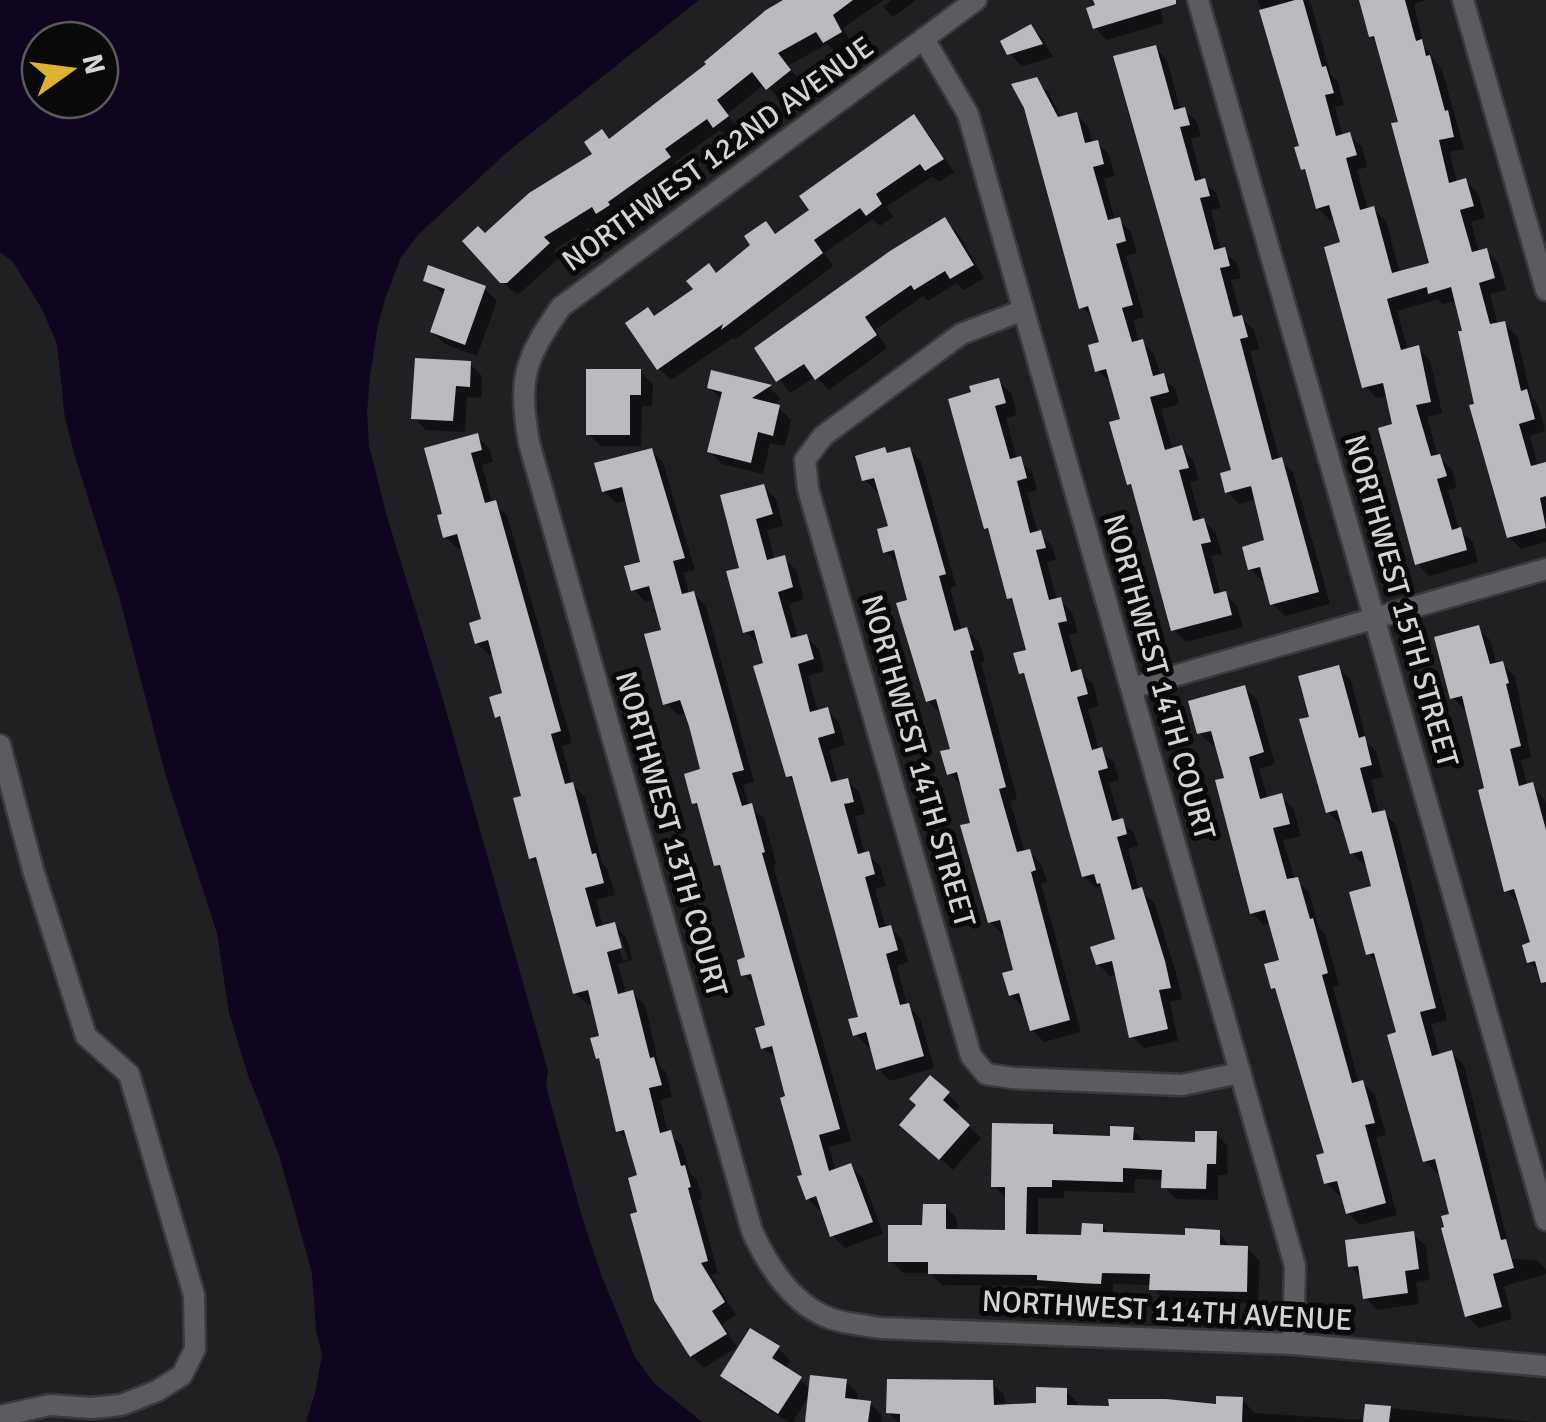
<svg xmlns="http://www.w3.org/2000/svg" width="1546" height="1422" font-family="Signika,sans-serif">
	<rect width="100%" height="100%" fill="#201f22"/>
	<path fill="#0f051e" fill-rule="evenodd" d="M 0,0 L 699,0 L 506,153 L 419,234 L 401,257 L 386,296 L 378,325 L 370,375 L 367,413 L 369,446 L 388,520 L 444,703 L 548,1071 L 546,1086 L 582,1217 L 602,1277 L 635,1357 L 655,1384 L 702,1422 L 306,1422 L 315,1393 L 322,1355 L 316,1330 L 312,1273 L 279,1155 L 248,1075 L 229,1013 L 217,933 L 165,773 L 119,596 L 74,453 L 65,418 L 57,344 L 42,309 L 13,262 L 0,252 ZM 40,40 L 100,40 L 100,100 L 40,100 Z"/>
	<path fill="#0007" fill-rule="evenodd" d="M 788,0 L 884,0 L 843,28 L 853,45 L 837,54 L 827,44 L 788,66 L 802,83 L 780,100 L 765,84 L 727,114 L 739,130 L 727,138 L 720,130 L 675,162 L 681,170 L 610,224 L 604,219 L 554,250 L 560,257 L 519,294 L 515,294 L 502,281 L 485,236 L 595,155 Z
		M 892,0 L 914,0 L 915,1 L 893,17 L 883,7 Z
		M 1096,0 L 1151,0 L 1160,8 L 1164,23 L 1107,40 L 1095,28 Z
		M 1258,0 L 1308,0 L 1311,4 L 1331,75 L 1338,81 L 1344,105 L 1335,107 L 1343,137 L 1349,135 L 1362,147 L 1367,167 L 1357,170 L 1368,210 L 1373,209 L 1386,221 L 1400,274 L 1432,265 L 1401,124 L 1379,44 L 1371,36 L 1362,0 L 1426,0 L 1414,4 L 1424,46 L 1442,70 L 1464,149 L 1450,152 L 1457,183 L 1466,181 L 1478,193 L 1485,218 L 1471,222 L 1479,252 L 1486,251 L 1498,263 L 1506,290 L 1490,294 L 1498,325 L 1504,324 L 1517,336 L 1531,397 L 1538,404 L 1545,431 L 1530,436 L 1538,467 L 1546,465 L 1546,542 L 1521,549 L 1509,537 L 1477,406 L 1457,301 L 1443,304 L 1438,299 L 1397,311 L 1408,350 L 1418,348 L 1430,360 L 1442,413 L 1427,417 L 1438,457 L 1452,469 L 1457,488 L 1448,490 L 1459,530 L 1473,542 L 1478,562 L 1429,576 L 1417,563 L 1388,396 L 1377,398 L 1365,386 L 1343,244 L 1336,219 L 1330,220 L 1318,208 L 1309,175 L 1303,169 L 1302,148 Z
		M 1031,27 L 1043,39 L 1053,57 L 1022,66 L 1009,53 Z
		M 1155,47 L 1167,60 L 1181,111 L 1185,110 L 1197,122 L 1201,136 L 1191,139 L 1202,181 L 1216,193 L 1221,208 L 1211,210 L 1221,251 L 1236,262 L 1241,278 L 1231,280 L 1241,317 L 1254,330 L 1259,349 L 1250,351 L 1280,460 L 1293,472 L 1330,604 L 1285,616 L 1273,604 L 1266,580 L 1262,581 L 1250,569 L 1267,542 L 1256,499 L 1239,504 L 1227,491 L 1234,472 Z
		M 1036,80 L 1048,92 L 1062,118 L 1076,114 L 1088,126 L 1093,144 L 1097,142 L 1109,155 L 1115,176 L 1104,179 L 1115,221 L 1119,220 L 1131,232 L 1137,253 L 1126,256 L 1144,317 L 1133,320 L 1139,342 L 1142,342 L 1154,354 L 1161,377 L 1175,388 L 1179,404 L 1161,409 L 1173,451 L 1181,448 L 1193,460 L 1199,480 L 1190,482 L 1201,522 L 1204,521 L 1216,533 L 1222,554 L 1211,556 L 1221,595 L 1225,594 L 1237,606 L 1243,627 L 1186,642 L 1174,630 L 1136,490 L 1129,484 L 1123,421 L 1112,382 L 1097,371 L 1102,344 L 1094,320 L 1082,307 Z
		M 914,118 L 926,130 L 954,172 L 939,182 L 933,176 L 886,207 L 893,217 L 880,226 L 873,219 L 824,253 L 833,266 L 735,340 L 733,338 L 671,380 L 659,368 L 656,318 L 753,246 L 765,224 L 777,236 L 812,211 Z
		M 945,220 L 957,232 L 984,278 L 964,290 L 957,283 L 928,301 L 923,296 L 875,330 L 887,348 L 829,390 L 816,376 L 790,393 L 757,349 Z
		M 426,280 L 484,288 L 497,301 L 477,356 L 445,344 L 432,332 L 445,295 Z
		M 470,364 L 482,376 L 481,398 L 467,397 L 465,432 L 426,430 L 414,418 Z
		M 640,371 L 653,384 L 652,406 L 642,406 L 641,446 L 601,446 L 588,434 Z
		M 713,373 L 770,388 L 781,399 L 771,406 L 779,408 L 791,420 L 785,446 L 770,443 L 763,474 L 722,464 L 709,451 L 722,400 L 710,388 Z
		M 998,381 L 1011,393 L 1017,415 L 1006,418 L 1017,460 L 1032,471 L 1037,490 L 1027,493 L 1038,533 L 1052,545 L 1056,560 L 1047,562 L 1057,601 L 1060,600 L 1072,612 L 1078,633 L 1069,635 L 1079,672 L 1093,684 L 1099,706 L 1088,709 L 1099,751 L 1114,762 L 1119,780 L 1109,783 L 1120,821 L 1134,833 L 1138,846 L 1128,849 L 1139,890 L 1154,902 L 1177,976 L 1182,999 L 1170,1002 L 1178,1041 L 1144,1048 L 1132,1036 L 1118,974 L 1110,976 L 1098,964 L 1118,941 L 1102,886 L 1096,888 L 1084,876 L 1029,681 L 1021,673 L 1029,652 L 1016,605 L 1009,598 L 992,533 L 986,528 L 951,401 Z
		M 477,436 L 489,448 L 493,462 L 482,465 L 492,503 L 507,515 L 572,743 L 562,746 L 572,784 L 585,797 L 602,863 L 607,868 L 615,895 L 596,900 L 603,928 L 614,925 L 626,937 L 633,960 L 618,964 L 626,994 L 632,993 L 645,1005 L 659,1065 L 666,1072 L 672,1097 L 660,1100 L 668,1134 L 682,1145 L 690,1173 L 697,1180 L 702,1199 L 698,1200 L 718,1273 L 711,1275 L 736,1315 L 722,1324 L 737,1347 L 704,1368 L 692,1356 L 641,1213 L 640,1177 L 631,1143 L 618,1131 L 602,1062 L 598,1058 L 602,1038 L 593,1003 L 588,1005 L 575,993 L 541,868 L 531,858 L 524,797 L 505,724 L 497,716 L 505,695 L 494,654 L 489,655 L 477,643 L 484,621 L 463,547 L 458,549 L 446,537 L 445,516 ZM 616,936 L 621,936 L 628,960 L 623,961 Z
		M 909,449 L 921,462 L 956,586 L 950,588 L 962,631 L 967,630 L 979,642 L 985,662 L 981,663 L 1017,799 L 1010,801 L 1025,853 L 1029,851 L 1041,864 L 1047,882 L 1041,884 L 1081,1032 L 1044,1042 L 1032,1030 L 1023,1007 L 1011,995 L 1017,971 L 1006,933 L 1002,934 L 990,922 L 973,824 L 961,786 L 949,773 L 953,751 L 940,713 L 928,701 L 910,602 L 898,564 L 886,552 L 891,528 L 880,491 L 877,492 L 865,480 L 884,450 L 889,455 Z
		M 651,450 L 663,463 L 695,570 L 684,573 L 689,595 L 694,594 L 706,606 L 754,782 L 743,785 L 749,806 L 764,818 L 776,864 L 773,865 L 851,1141 L 829,1147 L 836,1171 L 850,1166 L 863,1178 L 883,1234 L 845,1248 L 833,1236 L 823,1210 L 820,1211 L 808,1199 L 778,1059 L 763,1048 L 768,1027 L 756,987 L 744,975 L 748,959 L 725,874 L 716,865 L 701,810 L 695,803 L 703,771 L 687,713 L 678,715 L 666,703 L 664,632 L 655,599 L 646,602 L 634,590 L 643,563 L 628,500 L 616,503 L 604,491 Z
		M 763,486 L 776,499 L 783,526 L 767,530 L 775,561 L 784,558 L 796,570 L 804,599 L 789,604 L 798,639 L 806,637 L 819,649 L 824,671 L 808,676 L 818,712 L 827,710 L 839,722 L 845,745 L 829,750 L 838,783 L 847,780 L 860,793 L 865,814 L 855,816 L 865,855 L 868,854 L 880,866 L 886,886 L 875,889 L 886,928 L 890,927 L 902,940 L 908,962 L 897,966 L 907,1005 L 920,1018 L 934,1068 L 890,1081 L 878,1068 L 872,1046 L 868,1047 L 856,1034 L 861,1019 L 797,785 L 788,776 L 766,665 L 758,644 L 746,632 L 742,569 Z
		M 1478,628 L 1490,640 L 1497,665 L 1502,664 L 1515,676 L 1531,758 L 1521,760 L 1527,786 L 1532,785 L 1546,802 L 1546,987 L 1543,975 L 1529,962 L 1533,944 L 1518,903 L 1506,890 L 1487,790 L 1468,709 L 1465,710 L 1452,697 Z
		M 1339,668 L 1351,680 L 1367,743 L 1376,751 L 1383,777 L 1371,780 L 1379,814 L 1384,813 L 1396,825 L 1447,1020 L 1431,1024 L 1440,1056 L 1452,1053 L 1464,1065 L 1512,1259 L 1537,1260 L 1546,1269 L 1546,1274 L 1504,1286 L 1512,1319 L 1479,1328 L 1467,1316 L 1452,1215 L 1441,1172 L 1437,1173 L 1425,1161 L 1399,1034 L 1380,965 L 1368,953 L 1374,888 L 1368,864 L 1364,865 L 1352,853 L 1343,823 L 1340,824 L 1328,812 L 1312,719 Z
		M 1245,688 L 1257,700 L 1275,764 L 1259,769 L 1268,800 L 1281,796 L 1293,808 L 1301,836 L 1283,840 L 1295,880 L 1309,892 L 1319,928 L 1325,934 L 1339,985 L 1333,987 L 1359,1084 L 1362,1083 L 1375,1095 L 1386,1135 L 1376,1137 L 1397,1215 L 1360,1225 L 1348,1213 L 1343,1194 L 1339,1195 L 1326,1183 L 1327,1155 L 1280,995 L 1273,988 L 1282,962 L 1271,923 L 1264,925 L 1252,913 L 1217,744 L 1212,745 L 1199,733 Z
		M 948,1094 L 960,1106 L 954,1113 L 981,1138 L 953,1170 L 915,1136 L 919,1106 Z
		M 1052,1126 L 1062,1137 L 1112,1139 L 1133,1130 L 1145,1142 L 1197,1144 L 1216,1134 L 1228,1146 L 1227,1175 L 1218,1175 L 1218,1200 L 1176,1199 L 1164,1186 L 1164,1180 L 1135,1179 L 1134,1193 L 1064,1191 L 1064,1198 L 1038,1198 L 1038,1237 L 1084,1238 L 1102,1226 L 1111,1235 L 1187,1238 L 1219,1232 L 1231,1248 L 1247,1248 L 1260,1261 L 1258,1303 L 1164,1301 L 1152,1285 L 1113,1284 L 1113,1295 L 1051,1292 L 1046,1286 L 942,1285 L 930,1273 L 903,1273 L 891,1261 L 945,1206 L 957,1219 L 957,1232 L 1007,1233 L 1006,1198 L 994,1186 Z
		M 1413,1234 L 1426,1246 L 1430,1280 L 1416,1282 L 1419,1304 L 1377,1310 L 1365,1297 L 1362,1278 L 1350,1266 Z
		M 778,1348 L 790,1360 L 785,1369 L 811,1389 L 846,1381 L 858,1394 L 857,1402 L 870,1403 L 882,1416 L 881,1422 L 807,1422 L 810,1394 L 793,1422 L 788,1422 L 735,1388 L 723,1376 Z
		M 992,1383 L 1004,1395 L 1005,1407 L 1038,1405 L 1066,1391 L 1078,1403 L 1078,1408 L 1218,1407 L 1242,1400 L 1255,1413 L 1366,1420 L 1367,1406 L 1535,1422 L 898,1422 L 888,1412 Z"/>
	<path fill="#bbbabe" d="M 783,0 L 853,0 L 833,15 L 842,32 L 823,43 L 816,32 L 778,53 L 791,70 L 766,90 L 752,72 L 717,100 L 729,116 L 713,128 L 707,119 L 665,149 L 671,157 L 608,202 L 610,205 L 596,214 L 592,207 L 544,237 L 550,243 L 507,283 L 500,283 L 462,241 L 478,226 L 485,233 L 529,193 L 592,154 L 584,142 L 602,129 L 609,139 L 706,64 L 704,62 L 766,10 Z
		M 1093,0 L 1176,0 L 1176,4 L 1093,29 L 1086,8 L 1095,5 Z
		M 1295,0 L 1303,0 L 1322,67 L 1326,66 L 1334,93 L 1325,95 L 1336,136 L 1350,132 L 1357,155 L 1346,158 L 1360,210 L 1374,206 L 1392,273 L 1429,263 L 1391,123 L 1398,122 L 1374,36 L 1369,37 L 1359,0 L 1405,0 L 1416,41 L 1422,39 L 1426,56 L 1430,55 L 1445,111 L 1448,110 L 1454,137 L 1439,140 L 1449,183 L 1466,178 L 1474,206 L 1460,210 L 1472,252 L 1487,248 L 1495,278 L 1479,283 L 1490,324 L 1505,321 L 1521,391 L 1527,389 L 1535,419 L 1519,424 L 1531,466 L 1546,462 L 1546,496 L 1540,498 L 1546,528 L 1507,538 L 1469,405 L 1474,404 L 1458,331 L 1462,331 L 1451,287 L 1428,294 L 1427,287 L 1387,299 L 1401,350 L 1419,345 L 1431,402 L 1416,405 L 1431,456 L 1440,454 L 1447,476 L 1437,479 L 1452,530 L 1461,527 L 1467,550 L 1415,565 L 1378,428 L 1392,424 L 1383,383 L 1362,388 L 1324,247 L 1340,242 L 1329,205 L 1316,209 L 1305,169 L 1301,170 L 1294,147 L 1299,146 L 1259,10 Z
		M 1031,24 L 1043,44 L 1007,55 L 1000,41 Z
		M 1156,45 L 1174,110 L 1185,107 L 1190,125 L 1180,127 L 1195,181 L 1205,178 L 1210,196 L 1200,198 L 1214,250 L 1225,247 L 1230,266 L 1220,268 L 1233,317 L 1242,315 L 1248,337 L 1240,339 L 1272,460 L 1282,457 L 1319,592 L 1270,605 L 1260,567 L 1248,570 L 1242,547 L 1264,540 L 1251,486 L 1225,493 L 1220,473 L 1231,470 L 1113,56 Z
		M 1037,77 L 1058,117 L 1077,112 L 1085,143 L 1098,140 L 1104,164 L 1093,167 L 1108,220 L 1120,217 L 1126,241 L 1116,244 L 1133,305 L 1122,308 L 1132,342 L 1143,339 L 1153,376 L 1164,373 L 1169,392 L 1150,397 L 1165,450 L 1182,445 L 1189,468 L 1179,470 L 1193,521 L 1204,518 L 1211,542 L 1201,544 L 1214,594 L 1226,591 L 1232,615 L 1171,631 L 1131,484 L 1127,485 L 1109,422 L 1120,419 L 1106,369 L 1095,372 L 1088,345 L 1099,342 L 1088,306 L 1079,309 L 1024,108 L 1011,84 Z
		M 914,114 L 944,159 L 925,171 L 920,164 L 876,194 L 882,204 L 866,216 L 860,208 L 814,240 L 823,253 L 721,330 L 723,324 L 657,370 L 625,323 L 648,307 L 654,316 L 693,289 L 686,281 L 709,263 L 716,273 L 750,245 L 744,236 L 766,221 L 775,234 L 809,210 L 799,196 Z
		M 945,217 L 974,265 L 950,279 L 945,271 L 914,290 L 911,285 L 865,317 L 877,335 L 815,380 L 804,364 L 776,382 L 754,348 L 890,251 Z
		M 428,265 L 486,286 L 465,345 L 430,332 L 445,289 L 423,281 Z
		M 415,358 L 471,361 L 470,387 L 456,386 L 453,421 L 411,419 Z
		M 586,369 L 641,369 L 641,395 L 630,395 L 630,435 L 586,435 Z
		M 711,370 L 772,385 L 752,398 L 780,405 L 773,436 L 758,432 L 751,463 L 707,452 L 722,392 L 707,388 Z
		M 999,378 L 1006,403 L 995,406 L 1010,459 L 1021,456 L 1027,478 L 1017,481 L 1030,533 L 1041,530 L 1046,548 L 1036,550 L 1049,600 L 1061,597 L 1067,621 L 1058,623 L 1071,672 L 1081,669 L 1088,694 L 1077,697 L 1092,750 L 1102,747 L 1108,768 L 1098,771 L 1112,821 L 1123,818 L 1127,834 L 1117,837 L 1132,890 L 1142,887 L 1165,961 L 1171,988 L 1159,990 L 1168,1029 L 1129,1038 L 1112,961 L 1096,965 L 1090,947 L 1115,939 L 1100,883 L 1097,884 L 1094,874 L 1082,877 L 1024,673 L 1019,674 L 1013,653 L 1026,650 L 1012,598 L 1007,599 L 988,528 L 984,529 L 948,399 L 971,392 L 969,386 Z
		M 478,433 L 482,450 L 471,453 L 485,503 L 496,500 L 561,731 L 551,734 L 565,784 L 573,782 L 592,854 L 596,853 L 604,883 L 585,888 L 596,927 L 615,922 L 622,948 L 607,952 L 618,994 L 633,990 L 650,1058 L 654,1057 L 662,1085 L 649,1088 L 660,1133 L 671,1130 L 681,1166 L 685,1165 L 691,1187 L 688,1188 L 708,1261 L 701,1263 L 725,1302 L 712,1311 L 727,1334 L 690,1357 L 654,1300 L 630,1214 L 637,1212 L 628,1178 L 637,1175 L 624,1130 L 616,1132 L 599,1058 L 596,1059 L 590,1038 L 599,1036 L 588,990 L 573,994 L 536,857 L 529,859 L 513,798 L 521,796 L 500,716 L 495,718 L 489,697 L 502,693 L 488,640 L 475,644 L 469,623 L 481,619 L 457,534 L 443,538 L 437,515 L 442,514 L 424,448 Z
		M 885,447 L 887,453 L 910,447 L 946,574 L 939,576 L 954,631 L 967,627 L 974,650 L 970,651 L 1006,787 L 999,789 L 1017,852 L 1030,849 L 1036,870 L 1031,872 L 1070,1020 L 1030,1031 L 1019,993 L 1009,996 L 1002,973 L 1013,970 L 1000,920 L 988,923 L 960,825 L 970,823 L 957,772 L 947,775 L 940,751 L 950,749 L 936,699 L 926,702 L 896,603 L 907,600 L 894,550 L 883,553 L 877,529 L 888,526 L 874,478 L 862,481 L 855,456 Z
		M 652,448 L 685,558 L 673,561 L 682,594 L 694,591 L 744,770 L 732,773 L 742,806 L 752,803 L 765,852 L 762,853 L 840,1129 L 819,1135 L 829,1171 L 851,1163 L 873,1222 L 830,1237 L 816,1196 L 806,1200 L 797,1176 L 802,1175 L 780,1098 L 785,1096 L 772,1046 L 761,1049 L 755,1028 L 765,1025 L 751,974 L 741,976 L 737,960 L 745,957 L 720,865 L 714,866 L 697,803 L 692,804 L 684,774 L 700,769 L 689,726 L 680,700 L 663,705 L 644,634 L 661,630 L 649,586 L 631,591 L 624,566 L 640,562 L 622,487 L 602,492 L 594,463 Z
		M 764,484 L 773,514 L 756,519 L 767,560 L 785,555 L 793,587 L 778,592 L 791,638 L 807,634 L 814,659 L 798,664 L 810,712 L 828,707 L 835,733 L 818,738 L 831,782 L 848,778 L 854,802 L 844,804 L 858,854 L 869,851 L 875,874 L 865,877 L 879,928 L 891,925 L 898,950 L 886,954 L 900,1005 L 909,1003 L 924,1056 L 876,1070 L 866,1032 L 853,1036 L 848,1019 L 858,1017 L 831,917 L 792,776 L 786,777 L 753,666 L 763,663 L 754,630 L 743,633 L 726,571 L 739,568 L 720,495 Z
		M 1479,625 L 1490,664 L 1503,661 L 1509,683 L 1506,684 L 1521,746 L 1510,749 L 1519,786 L 1533,782 L 1546,830 L 1546,982 L 1541,983 L 1535,961 L 1527,963 L 1522,945 L 1530,942 L 1514,889 L 1504,892 L 1478,790 L 1484,788 L 1462,696 L 1450,699 L 1434,637 Z
		M 1339,665 L 1359,738 L 1365,736 L 1372,765 L 1360,768 L 1372,813 L 1385,810 L 1436,1008 L 1420,1012 L 1432,1056 L 1452,1050 L 1501,1240 L 1506,1239 L 1514,1268 L 1493,1274 L 1502,1307 L 1465,1317 L 1441,1228 L 1444,1227 L 1441,1216 L 1449,1214 L 1435,1159 L 1423,1162 L 1422,1159 L 1387,1035 L 1396,1032 L 1374,953 L 1366,955 L 1349,892 L 1371,886 L 1362,851 L 1350,854 L 1337,810 L 1326,813 L 1299,719 L 1309,717 L 1298,676 Z
		M 1245,685 L 1264,752 L 1249,757 L 1260,799 L 1282,793 L 1290,824 L 1273,828 L 1287,879 L 1298,877 L 1310,919 L 1313,918 L 1328,973 L 1322,975 L 1352,1083 L 1363,1080 L 1375,1123 L 1365,1125 L 1386,1203 L 1346,1214 L 1337,1181 L 1324,1184 L 1316,1155 L 1324,1153 L 1275,988 L 1271,989 L 1264,964 L 1279,960 L 1265,910 L 1250,914 L 1215,780 L 1224,778 L 1211,731 L 1197,734 L 1188,701 Z
		M 930,1075 L 950,1092 L 943,1100 L 970,1125 L 939,1160 L 899,1125 L 916,1105 L 909,1099 Z
		M 992,1123 L 1053,1124 L 1053,1134 L 1110,1136 L 1110,1126 L 1134,1127 L 1133,1140 L 1195,1142 L 1195,1131 L 1217,1131 L 1216,1164 L 1207,1164 L 1206,1189 L 1161,1188 L 1162,1170 L 1123,1168 L 1123,1182 L 1052,1180 L 1052,1187 L 1027,1187 L 1026,1234 L 1081,1235 L 1082,1223 L 1103,1224 L 1103,1232 L 1185,1235 L 1185,1228 L 1220,1230 L 1220,1245 L 1248,1246 L 1247,1292 L 1149,1290 L 1150,1274 L 1102,1273 L 1101,1284 L 1079,1283 L 1037,1280 L 1037,1275 L 928,1274 L 928,1262 L 888,1262 L 888,1225 L 922,1225 L 923,1204 L 946,1204 L 946,1229 L 1005,1230 L 1005,1187 L 991,1187 Z
		M 1414,1231 L 1419,1269 L 1405,1271 L 1408,1293 L 1363,1299 L 1358,1266 L 1348,1267 L 1345,1240 Z
		M 750,1328 L 780,1346 L 772,1358 L 802,1377 L 778,1414 L 720,1376 Z
		M 810,1375 L 847,1379 L 845,1398 L 871,1401 L 868,1422 L 805,1422 Z
		M 887,1379 L 993,1380 L 994,1405 L 1036,1403 L 1036,1387 L 1067,1388 L 1067,1405 L 1109,1406 L 1108,1399 L 1166,1399 L 1216,1404 L 1216,1396 L 1243,1397 L 1242,1422 L 900,1422 L 900,1414 L 886,1413 Z
		M 1365,1404 L 1391,1406 L 1389,1422 L 1363,1422 Z"/>
	<g fill="none" stroke-linecap="round" stroke-linejoin="round">
		<g stroke="#3a3a3c" stroke-width="25">
			<path id="minor" d="M 976,0 L 561,307 C 524,360 518,378 529,443 L 752,1231 C 768,1266 793,1306 832,1319 C 847,1324 865,1325 880,1328 L 1293,1344 L 1546,1366
				M 1198,0 L 1546,1220
				M 1463,0 L 1546,290
				M 924,39 L 968,114 L 1295,1266 L 1293,1344
				M 1021,311 L 961,334 L 823,436 L 805,460 L 808,489 L 971,1056 L 986,1074 L 1013,1078 L 1182,1085 L 1239,1073
				M 1132,688 L 1546,569
				M 0,745 L 33,870 L 86,1036 L 129,1074 L 194,1295 L 195,1349 L 182,1375 L 157,1391 L 121,1405 L 91,1408 L 50,1405 L 0,1416"/>
		</g>
		<use href="#minor" stroke="#5c5b5f" stroke-width="20"/>
	</g>
	<g text-anchor="middle" dominant-baseline="central" stroke-width="10" stroke-linejoin="round" paint-order="stroke">
		<g font-size="30" fill="#d4d4d6" stroke="#09090a">
			<text transform="translate(718 154) rotate(-36)">NORTHWEST 122ND AVENUE</text>
			<text transform="translate(1401 601) rotate(74)">NORTHWEST 15TH STREET</text>
			<text transform="translate(1159 677) rotate(74)">NORTHWEST 14TH COURT</text>
			<text transform="translate(918 761) rotate(74)">NORTHWEST 14TH STREET</text>
			<text transform="translate(671 834) rotate(74)">NORTHWEST 13TH COURT</text>
			<text transform="translate(1167 1311) rotate(3)">NORTHWEST 114TH AVENUE</text>
		</g>
	</g>
	<g transform="translate(70 70) rotate(76)"><circle r="48" fill="#09090a" stroke="#5a5a5c" stroke-width="2.5"/>
	<path d="M0-8L18 38L0 25L-18 38Z" fill="#ddb233"/>
	<text y="-15" font-size="28" font-weight="bold" text-anchor="middle" fill="#d4d4d6">N</text>
	</g>
</svg>
